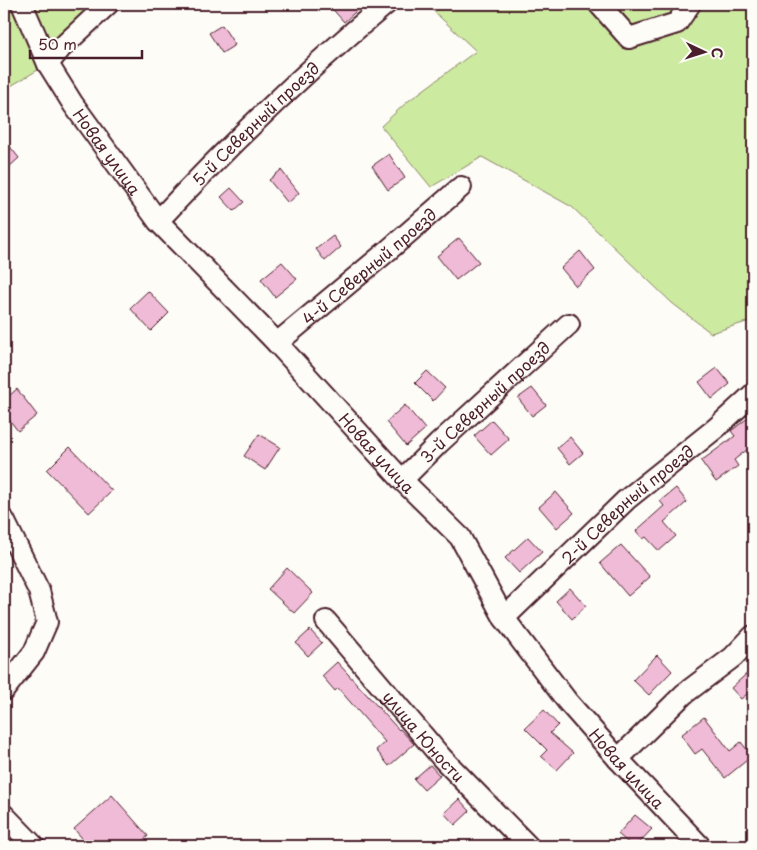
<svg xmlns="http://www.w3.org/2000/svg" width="757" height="850" font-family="'Playpen Sans',sans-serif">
	<rect width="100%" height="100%" fill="#fdfcf7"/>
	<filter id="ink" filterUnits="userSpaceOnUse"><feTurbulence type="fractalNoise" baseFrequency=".02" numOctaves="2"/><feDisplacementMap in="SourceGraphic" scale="10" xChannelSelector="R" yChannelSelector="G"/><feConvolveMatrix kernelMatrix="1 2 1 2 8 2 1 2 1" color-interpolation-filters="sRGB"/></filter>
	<g filter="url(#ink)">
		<path fill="#cdeaa1" stroke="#8c8466" d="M 4,4 L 108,4 L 48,64 L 4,90 Z
			M 426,4 L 753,4 L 753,320 L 711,333 L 672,303 L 572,207 L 482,157 L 431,187 L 381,126 L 407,102 L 476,51 Z"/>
		<path fill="#f0bbd6" stroke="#4a1f2b" d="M 328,4 L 364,4 L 344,22 Z
			M 222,25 L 235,45 L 222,53 L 209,33 Z
			M 4,139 L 19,158 L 9,167 L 4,161 Z
			M 389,154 L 405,178 L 388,190 L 372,166 Z
			M 281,170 L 299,193 L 288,203 L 269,180 Z
			M 231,188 L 244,202 L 234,211 L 221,197 Z
			M 333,236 L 341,247 L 325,261 L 316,249 Z
			M 459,238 L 479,262 L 456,280 L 437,256 Z
			M 580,251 L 595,270 L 576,286 L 561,268 Z
			M 282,262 L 297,279 L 275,297 L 261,279 Z
			M 148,291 L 169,313 L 151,331 L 130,308 Z
			M 717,368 L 730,384 L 712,399 L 699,382 Z
			M 427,371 L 445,388 L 433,401 L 415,383 Z
			M 532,388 L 546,405 L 532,416 L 518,398 Z
			M 17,389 L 37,415 L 18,431 L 4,413 L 4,400 Z
			M 405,405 L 425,429 L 406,446 L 386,422 Z
			M 753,414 L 753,445 L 734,460 L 738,466 L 716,482 L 701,461 L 735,436 L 731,431 Z
			M 492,420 L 509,439 L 491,455 L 474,436 Z
			M 259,434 L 280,447 L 265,470 L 244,456 Z
			M 570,437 L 583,453 L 570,464 L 557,448 Z
			M 70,447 L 112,491 L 89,513 L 47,470 Z
			M 676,488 L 687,502 L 664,522 L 676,536 L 659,551 L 646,537 L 643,539 L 636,531 L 664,506 L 660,501 Z
			M 556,492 L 574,513 L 557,528 L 539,507 Z
			M 528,537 L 542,552 L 519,573 L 505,558 Z
			M 621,545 L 650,577 L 628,596 L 600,563 Z
			M 287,568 L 313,593 L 294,613 L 268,589 Z
			M 570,588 L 586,606 L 572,619 L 556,601 Z
			M 310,630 L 322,643 L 308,656 L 296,643 Z
			M 657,655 L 672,671 L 649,695 L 633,680 Z
			M 337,662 L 399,730 L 400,729 L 414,744 L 389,766 L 376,750 L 385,742 L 338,688 L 335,691 L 322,676 Z
			M 753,668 L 753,689 L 741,699 L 731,688 Z
			M 544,710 L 558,725 L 550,733 L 573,753 L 557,770 L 541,756 L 547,750 L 525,728 Z
			M 704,717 L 730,751 L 741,742 L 752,756 L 725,778 L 702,749 L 695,754 L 681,735 Z
			M 430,765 L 440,776 L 424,790 L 414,779 Z
			M 112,795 L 148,836 L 136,846 L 89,846 L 74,829 Z
			M 459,799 L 470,811 L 455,825 L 444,813 Z
			M 635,815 L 652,829 L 636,846 L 632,846 L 618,834 Z"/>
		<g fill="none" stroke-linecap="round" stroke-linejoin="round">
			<g stroke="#4a1f2b" stroke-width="24">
				<g id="minor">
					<path id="s1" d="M 22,4 L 48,64 L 73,104 L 158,221 L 277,343 L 402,480 L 460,537 L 504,618 L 567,701 L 618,759 L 700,846"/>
					<path d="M 599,4 L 629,38 L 677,23 L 690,4"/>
					<path d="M 48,64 L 61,48 L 108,4"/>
					<path id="s2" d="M 158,221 C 229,145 305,71 386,4"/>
					<path id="s3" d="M 277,343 L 385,253 L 461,187"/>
					<path id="s4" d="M 402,480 L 439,443 L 569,324"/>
					<path d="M 4,520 L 39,591 L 47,622 L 34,652 L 4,690"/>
					<path id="s5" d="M 504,618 L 626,500 L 716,428 L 753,394"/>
					<path id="s6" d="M 326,621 L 442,758 L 528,846"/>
					<path d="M 618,759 L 684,694 L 733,657 L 753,636"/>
					<path d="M 4,815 L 34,846"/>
				</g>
			</g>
			<use href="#minor" stroke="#fdfcf7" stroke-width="20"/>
		</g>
	</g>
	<g text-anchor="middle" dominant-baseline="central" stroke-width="4.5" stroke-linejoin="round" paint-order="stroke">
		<g font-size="16" fill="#4a1f2b" stroke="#fdfcf7">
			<text stroke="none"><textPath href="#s2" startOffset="138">5-й Северный проезд</textPath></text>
			<text stroke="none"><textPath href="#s1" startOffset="171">Новая улица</textPath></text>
			<text stroke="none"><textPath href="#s3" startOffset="120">4-й Северный проезд</textPath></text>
			<text stroke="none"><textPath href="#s4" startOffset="114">3-й Северный проезд</textPath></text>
			<text stroke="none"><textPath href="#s1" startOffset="576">Новая улица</textPath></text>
			<text stroke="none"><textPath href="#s5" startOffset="168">2-й Северный проезд</textPath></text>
			<text stroke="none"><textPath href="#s6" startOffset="151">улица Юности</textPath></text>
			<text stroke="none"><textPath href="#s1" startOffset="981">Новая улица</textPath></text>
		</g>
	</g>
	<rect width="757" height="850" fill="none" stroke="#fdfcf7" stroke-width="20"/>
	<rect x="10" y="10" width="737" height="830" fill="none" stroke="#4a1f2b" stroke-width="2" filter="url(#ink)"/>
	<g transform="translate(704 52) rotate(94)" stroke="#fdfcf7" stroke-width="4" paint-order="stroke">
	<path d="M0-4L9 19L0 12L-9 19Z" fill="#4a1f2b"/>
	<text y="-8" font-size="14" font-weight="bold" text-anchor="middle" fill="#4a1f2b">С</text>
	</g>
	<path d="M30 50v8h112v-8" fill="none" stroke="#4a1f2b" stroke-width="2.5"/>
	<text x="38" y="50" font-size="15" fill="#4a1f2b" stroke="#fdfcf7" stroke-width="4" paint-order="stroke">50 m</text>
</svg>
